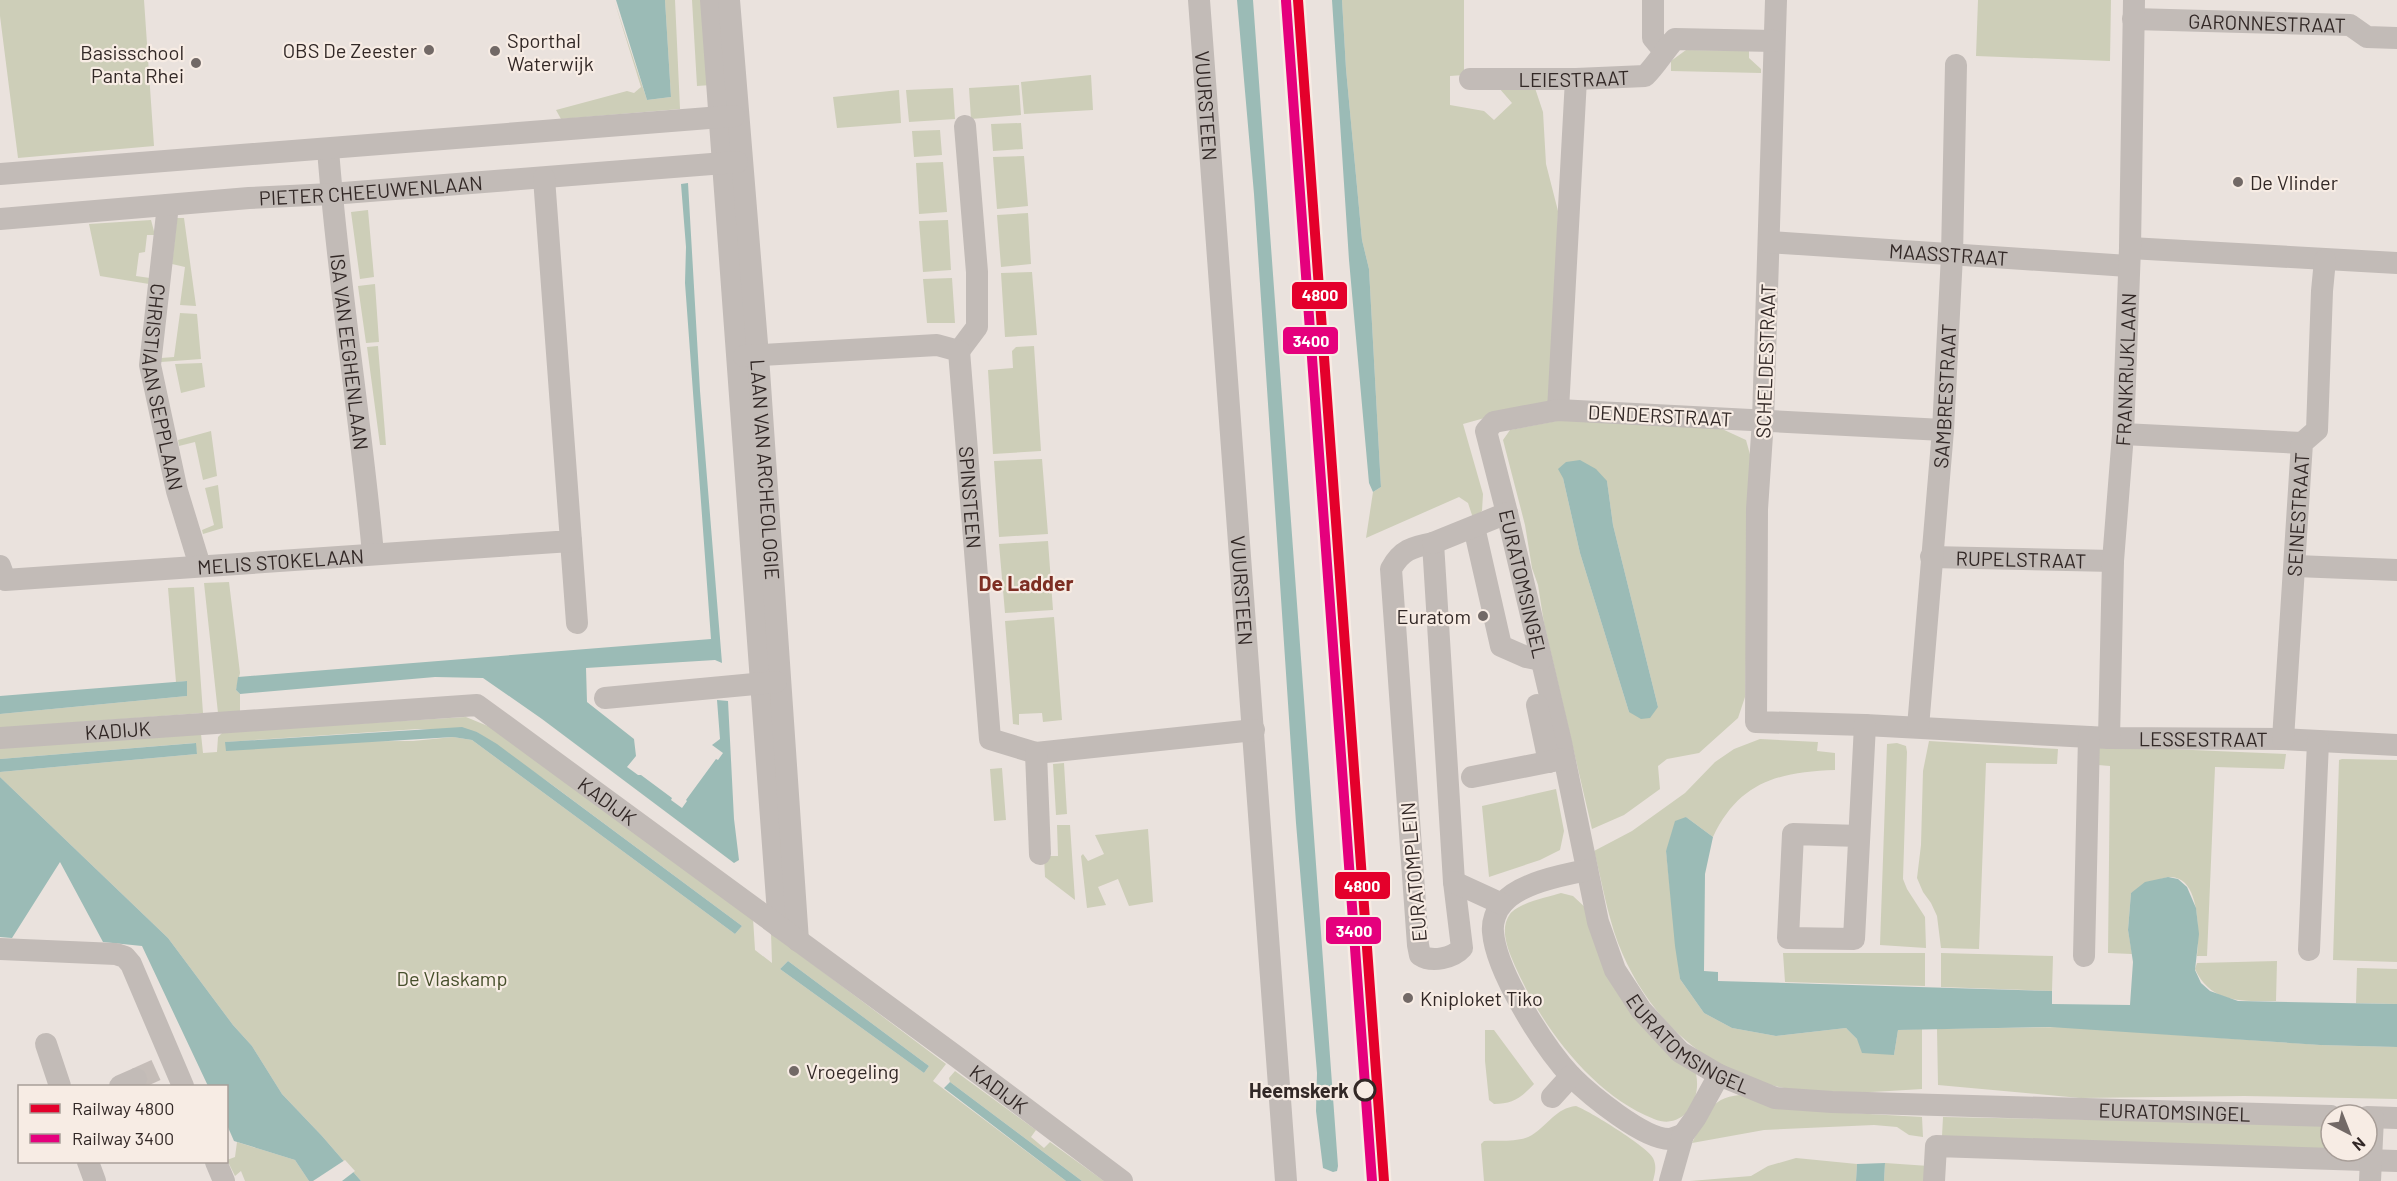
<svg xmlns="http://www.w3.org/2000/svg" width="2397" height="1181" font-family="Barlow,sans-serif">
	<rect width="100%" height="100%" fill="#eae2dd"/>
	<path fill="#cdceb8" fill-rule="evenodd" d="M 0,0 L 144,0 L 154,146 L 18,158 L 0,16 Z
		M 614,0 L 647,100 L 671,97 L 665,0 L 675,0 L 680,109 L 561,119 L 556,110 L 627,91 L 634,93 L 641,87 Z
		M 692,0 L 705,0 L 711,85 L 697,86 Z
		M 1342,0 L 1464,0 L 1464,75 L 1450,76 L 1450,105 L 1484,111 L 1494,120 L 1512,103 L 1499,88 L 1535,88 L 1543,112 L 1546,164 L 1558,211 L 1553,402 L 1535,404 L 1463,424 L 1483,494 L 1482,511 L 1473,518 L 1468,503 L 1459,497 L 1366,538 L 1373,492 L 1381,487 L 1380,470 L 1369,269 L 1362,240 L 1346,69 Z
		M 1978,0 L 2111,0 L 2110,61 L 1976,56 Z
		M 1686,50 L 1749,51 L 1749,58 L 1761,69 L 1761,73 L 1671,71 L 1671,61 Z
		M 1091,75 L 1093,110 L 1024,114 L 1021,82 Z
		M 1019,85 L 1021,115 L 971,119 L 969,88 Z
		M 953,88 L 955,119 L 909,122 L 906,90 Z
		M 899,90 L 901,123 L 837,128 L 833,97 Z
		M 1021,123 L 1023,149 L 993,151 L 991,124 Z
		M 940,130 L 942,155 L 914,157 L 912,131 Z
		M 1024,156 L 1028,206 L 997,209 L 993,157 Z
		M 943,162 L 947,212 L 919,214 L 916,163 Z
		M 368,210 L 374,277 L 360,279 L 351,212 Z
		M 1028,213 L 1031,264 L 1001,267 L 997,215 Z
		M 177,218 L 184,218 L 196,306 L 180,305 L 185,267 L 172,264 Z
		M 151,220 L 155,235 L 147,235 L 145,252 L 139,253 L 136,276 L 150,278 L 149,284 L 100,276 L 89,224 Z
		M 948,220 L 951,270 L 923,272 L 919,221 Z
		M 1032,272 L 1037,335 L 1005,337 L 1001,273 Z
		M 952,278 L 955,323 L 927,323 L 923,279 Z
		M 375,284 L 379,342 L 366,343 L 358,286 Z
		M 180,313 L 197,314 L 201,359 L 161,362 L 161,358 L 174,357 Z
		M 378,346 L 386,445 L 380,445 L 367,347 Z
		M 1034,346 L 1041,451 L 993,454 L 988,370 L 1013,368 L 1012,351 L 1016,347 Z
		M 202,363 L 205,387 L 181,393 L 175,364 Z
		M 1567,419 L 1720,428 L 1746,440 L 1751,458 L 1745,697 L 1738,718 L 1699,753 L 1667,759 L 1658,766 L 1660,789 L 1624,815 L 1592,829 L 1544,623 L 1538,585 L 1532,568 L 1525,525 L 1503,440 L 1510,430 ZM 1563,478 L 1607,481 L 1613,525 L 1658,707 L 1629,712 L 1580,553 Z
		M 211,431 L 217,476 L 203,480 L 195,442 L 179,446 L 178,440 Z
		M 1042,459 L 1048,534 L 999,537 L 994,461 Z
		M 218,485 L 223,528 L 203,534 L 202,530 L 214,525 L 205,488 Z
		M 1048,541 L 1053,610 L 1005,613 L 999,544 Z
		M 229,582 L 240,673 L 236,690 L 240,694 L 240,711 L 218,713 L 204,583 Z
		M 194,587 L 203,713 L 0,728 L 0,714 L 187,696 L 187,681 L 176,682 L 168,588 Z
		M 1054,617 L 1062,720 L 1043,722 L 1042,713 L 1019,714 L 1019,725 L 1013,724 L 1005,621 Z
		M 466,717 L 495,729 L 753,918 L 755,950 L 772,963 L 771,933 L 946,1064 L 933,1081 L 1066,1181 L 361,1181 L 322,1136 L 282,1094 L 252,1046 L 233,1025 L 168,938 L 0,777 L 0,772 L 197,754 L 195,743 L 0,759 L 0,748 L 201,734 L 203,753 L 217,752 L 218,737 L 223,732 ZM 418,729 L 477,732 L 551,784 L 742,926 L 735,934 L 472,740 L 453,737 L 413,741 L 225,742 ZM 788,961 L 929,1066 L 924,1073 L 780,969 Z
		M 1760,739 L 1818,742 L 1817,751 L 1835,753 L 1835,770 C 1778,772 1739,782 1713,837 L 1686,817 L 1666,851 L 1680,979 L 1704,1013 L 1732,1028 L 1776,1036 L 1846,1028 L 1857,1039 L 1894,1055 L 1898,1030 L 1922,1029 L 1922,1089 C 1880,1091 1837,1096 1795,1090 C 1711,1077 1649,1022 1618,943 C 1607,913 1602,882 1594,851 L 1632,831 L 1685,793 L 1715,762 L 1734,749 Z
		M 1929,741 L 2058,749 L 2057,764 L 1986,763 L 1979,949 L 1941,948 L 1937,916 L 1931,903 L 1923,892 L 1917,878 L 1921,845 L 1923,771 Z
		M 1897,743 L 1906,746 L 1907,752 L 1903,879 L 1907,889 L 1925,917 L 1926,948 L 1880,945 L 1887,744 Z
		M 2099,746 L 2286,754 L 2284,769 L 2215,767 L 2207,956 L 2197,956 C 2199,935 2201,878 2171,877 C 2159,877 2142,888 2131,893 L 2128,930 L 2132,954 L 2108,953 L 2110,766 L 2098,765 Z
		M 2342,759 L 2397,760 L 2397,962 L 2333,960 L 2339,760 Z
		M 1064,763 L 1067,814 L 1056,815 L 1053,764 Z
		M 1002,768 L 1006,820 L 994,821 L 990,769 Z
		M 1556,789 L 1564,831 L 1560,850 L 1540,860 L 1489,877 L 1482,806 Z
		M 1057,825 L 1070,825 L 1075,900 L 1045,877 L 1044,856 L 1058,856 Z
		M 1148,829 L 1153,902 L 1129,906 L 1118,879 L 1098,887 L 1106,905 L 1087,908 L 1081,856 L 1083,854 L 1088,861 L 1104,854 L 1095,835 Z
		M 1561,893 L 1573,896 L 1588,910 L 1696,1074 C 1702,1100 1683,1131 1654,1119 C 1591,1094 1541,1025 1515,966 C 1508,950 1499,929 1510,914 C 1518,903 1548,897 1561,893 Z
		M 1783,953 L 1925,953 L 1925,986 L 1785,982 Z
		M 1941,953 L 2053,956 L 2052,991 L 1941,987 Z
		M 2277,961 L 2276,1001 C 2243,1001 2211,1004 2195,969 L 2197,963 Z
		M 2357,968 L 2397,969 L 2397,1004 L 2356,1003 Z
		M 2066,1027 L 2320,1045 L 2397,1047 L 2397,1099 L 2244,1096 L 2080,1098 L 1938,1085 L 1937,1029 Z
		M 1485,1030 L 1494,1030 L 1534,1084 C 1521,1098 1512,1104 1494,1104 L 1489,1100 L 1485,1061 Z
		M 955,1071 L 1036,1130 L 1031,1137 L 1044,1148 L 1050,1142 L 1104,1181 L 1082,1181 L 950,1082 L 949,1078 Z
		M 1740,1095 L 1815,1111 L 1922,1117 L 1923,1137 L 1909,1135 L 1897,1127 L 1874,1125 L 1764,1130 L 1692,1143 C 1706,1117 1708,1098 1740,1095 Z
		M 1576,1106 C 1588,1110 1649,1148 1653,1158 C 1657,1166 1655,1173 1653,1181 L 1484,1181 L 1481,1144 L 1484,1141 C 1499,1140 1519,1143 1532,1135 C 1548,1125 1556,1108 1576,1106 Z
		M 1943,1117 L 2331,1124 L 2331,1149 L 1942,1136 Z
		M 237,1142 L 295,1160 L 309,1181 L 245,1181 L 241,1171 L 235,1176 L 227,1160 L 235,1157 Z
		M 1796,1158 L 1857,1164 L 1856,1181 L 1690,1181 L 1751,1176 L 1768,1166 Z
		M 1885,1163 L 1929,1166 L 1928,1181 L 1884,1181 Z"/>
	<path fill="#9bbbb6" d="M 616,0 L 665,0 L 671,97 L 647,100 Z
		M 1237,0 L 1253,0 L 1338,1166 L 1337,1171 L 1333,1172 L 1323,1168 L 1316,1111 L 1317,1073 L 1296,823 L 1254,194 Z
		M 1332,0 L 1342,0 L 1346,69 L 1362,240 L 1369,269 L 1380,470 L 1381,487 L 1373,492 L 1369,483 L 1349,260 Z
		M 688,183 L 700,391 L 722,663 L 715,660 L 586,668 L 587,702 L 634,739 L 636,756 L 627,767 L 638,775 L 641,775 L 672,798 L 671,800 L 682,808 L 687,801 L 686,800 L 716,759 L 718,760 L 723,753 L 712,745 L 720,739 L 717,700 L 728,701 L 734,819 L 739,860 L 734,863 L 542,719 L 483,678 L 435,677 L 240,694 L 236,690 L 238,677 L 711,639 L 685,283 L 686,247 L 681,184 Z
		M 1580,460 L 1596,469 L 1607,481 L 1613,525 L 1658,707 L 1650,718 L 1641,719 L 1629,712 L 1580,553 L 1563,478 L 1558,469 L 1566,462 Z
		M 187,681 L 187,696 L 0,714 L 0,696 Z
		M 462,727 L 477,732 L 497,744 L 742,926 L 735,934 L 472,740 L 453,737 L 226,751 L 225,742 Z
		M 196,743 L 197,754 L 0,772 L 0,759 Z
		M 0,777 L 168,938 L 233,1025 L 252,1046 L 282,1094 L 322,1136 L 361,1181 L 309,1181 L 295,1160 L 234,1141 L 227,1125 L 226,1086 L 208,1086 L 142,946 L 103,942 L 60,862 L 12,938 L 0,937 Z
		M 1686,817 L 1713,837 L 1705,874 L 1704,971 L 1718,972 L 1718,981 L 2052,991 L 2052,1004 L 2130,1005 L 2133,962 L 2128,930 L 2131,893 L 2145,882 L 2168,877 L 2178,879 L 2187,887 L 2196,908 L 2199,934 L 2195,970 L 2201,983 L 2210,991 L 2238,1001 L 2397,1004 L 2397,1047 L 2320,1045 L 2050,1027 L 1898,1030 L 1894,1055 L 1862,1053 L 1857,1039 L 1846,1028 L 1776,1036 L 1732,1028 L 1704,1013 L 1680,979 L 1675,946 L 1666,851 L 1675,821 Z
		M 788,961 L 929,1066 L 924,1073 L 780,969 Z
		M 950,1082 L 1082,1181 L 1066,1181 L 944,1088 Z
		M 1885,1163 L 1884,1181 L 1856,1181 L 1857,1164 Z"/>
	<path fill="#eae2dd" d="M 345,1160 L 355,1171 L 342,1181 L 313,1181 Z"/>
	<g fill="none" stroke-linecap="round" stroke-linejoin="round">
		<path stroke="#c5bdb8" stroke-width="22" stroke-dasharray="22 11" stroke-linecap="butt" d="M 136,1079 L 156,1070"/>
		<g stroke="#c2bbb7" stroke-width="22">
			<path d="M 711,0 L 779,927"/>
			<path id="s1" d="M 729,0 L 758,356 L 798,941"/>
			<path id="s2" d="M 1199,0 L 1286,1181"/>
			<path d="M 1653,0 L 1653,38 L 1664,51"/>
			<path id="s3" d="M 1776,0 L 1763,420 L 1757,509 L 1756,722 L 1865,725 L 2109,738 L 2283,739 L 2397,745"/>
			<path id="s4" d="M 2133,19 L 2350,25 L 2367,37 L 2397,38"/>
			<path id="s5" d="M 1470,79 L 1576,79 L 1645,76 C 1657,64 1664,51 1675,39 L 1774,41"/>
			<path id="s6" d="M 328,149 C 338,284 361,419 373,554"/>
			<path d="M 0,174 L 734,116"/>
			<path id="s7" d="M 168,205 L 150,365 L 177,491 L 200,566"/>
			<path id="s8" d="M 0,219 L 249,198 L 331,194 L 737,162"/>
			<path id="s9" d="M 1769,242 L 2128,266"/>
			<path d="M 2130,248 L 2397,263"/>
			<path d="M 959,351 L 977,327 L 977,272 L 965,126"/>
			<path id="s10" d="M 744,356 L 937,345 L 959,351 L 990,739 L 1036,753 L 1254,730"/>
			<path d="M 1558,410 L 1576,79"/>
			<path id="s11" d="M 1943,430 L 1558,410 L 1494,422 L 1486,431 L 1507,513 L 1561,742 L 1598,922 L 1615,970 L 1641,1010 L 1680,1052 L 1719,1075 L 1775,1098 L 1832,1102 L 2331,1116"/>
			<path d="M 2123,434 L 2302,443"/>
			<path d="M 1474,527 L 1501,646 L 1526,657 L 1541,660"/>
			<path d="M 571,541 L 577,623"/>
			<path d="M 1433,543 L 1454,882 L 1462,948 C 1453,958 1432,963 1420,955 L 1418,945 L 1391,569 C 1401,550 1412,547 1433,543 Z"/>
			<path d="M 1433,543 L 1507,513"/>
			<path id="s12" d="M 1931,557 L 2113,561"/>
			<path id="s13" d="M 0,566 L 5,580 L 571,541 L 544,178"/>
			<path d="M 2296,566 L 2397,570"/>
			<path d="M 605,698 L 776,682"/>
			<path d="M 1537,705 L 1549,762"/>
			<path id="s14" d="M 1918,727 L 1943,430 L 1952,255 L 1956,65"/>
			<path id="s15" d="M 0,738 L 477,705 L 957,1057 L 1122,1181"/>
			<path id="s16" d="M 2109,738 L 2113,561 L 2123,434 L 2130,248 L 2134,0"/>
			<path id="s17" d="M 2283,739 L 2302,443 L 2317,430 L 2322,291 L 2325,260"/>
			<path d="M 1036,753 L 1040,854"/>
			<path d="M 1472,777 L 1563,759"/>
			<path d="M 1859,836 L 1793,834 L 1788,938 L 1854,939 L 1865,725"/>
			<path d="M 1587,870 C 1562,875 1520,883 1503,903 C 1496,910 1492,922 1493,932 C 1496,972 1544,1047 1571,1076 C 1589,1094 1644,1140 1670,1139 C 1674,1138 1679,1136 1683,1135"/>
			<path d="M 1454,882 L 1502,904"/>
			<path d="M 0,949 L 116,954 L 125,957 L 131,964 L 183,1086"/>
			<path d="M 2309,950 L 2318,742"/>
			<path d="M 2084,956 L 2089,737"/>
			<path d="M 46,1044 L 60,1086"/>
			<path d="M 120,1086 L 136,1079"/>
			<path d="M 1552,1097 L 1571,1076"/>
			<path d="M 2367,1117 L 2397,1118"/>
			<path d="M 88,1162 L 95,1181"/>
			<path d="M 216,1162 L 224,1181"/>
			<path d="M 1670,1181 L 1683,1135 L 1696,1117 L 1719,1075"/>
			<path d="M 1934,1181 L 1936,1146 L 2397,1161"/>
			<path d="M 2370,1181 L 2373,1118"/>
		</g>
		<g stroke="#f7ece4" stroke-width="15">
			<path id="rail-1" d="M 1298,0 L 1384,1181"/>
		</g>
		<g stroke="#f7ece4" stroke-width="15">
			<path id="rail-2" d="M 1286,1 L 1372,1181"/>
		</g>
		<use href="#rail-1" stroke="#e4002b" stroke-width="10"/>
		<use href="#rail-2" stroke="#e5007d" stroke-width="10"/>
	</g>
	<g fill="#726966" stroke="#f7ece4" stroke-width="2">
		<circle cx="429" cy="50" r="6"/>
		<circle cx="495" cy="51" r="6"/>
		<circle cx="196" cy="63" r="6"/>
		<circle cx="2238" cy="182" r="6"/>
		<circle cx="1483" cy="616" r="6"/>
		<circle cx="1408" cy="998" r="6"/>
		<circle cx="794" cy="1071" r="6"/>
	</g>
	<circle fill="#f7ece4" stroke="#322826" stroke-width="3" cx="1365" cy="1090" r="10"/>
	<g text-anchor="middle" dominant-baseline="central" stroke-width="4.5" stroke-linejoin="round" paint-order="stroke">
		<g font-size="20" fill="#322826" stroke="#f7ece4">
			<text stroke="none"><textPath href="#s4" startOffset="134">GARONNESTRAAT</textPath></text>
			<text stroke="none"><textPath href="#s5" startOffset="104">LEIESTRAAT</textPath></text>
			<text stroke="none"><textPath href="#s2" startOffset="106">VUURSTEEN</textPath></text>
			<text stroke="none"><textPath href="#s8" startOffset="372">PIETER CHEEUWENLAAN</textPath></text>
			<text stroke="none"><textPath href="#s9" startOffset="180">MAASSTRAAT</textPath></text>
			<text stroke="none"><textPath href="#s6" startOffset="204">ISA VAN EEGHENLAAN</textPath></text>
			<text transform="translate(1765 361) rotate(-88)">SCHELDESTRAAT</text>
			<text stroke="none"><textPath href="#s16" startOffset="369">FRANKRIJKLAAN</textPath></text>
			<text stroke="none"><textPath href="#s7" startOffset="184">CHRISTIAAN SEPPLAAN</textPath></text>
			<text stroke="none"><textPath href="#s14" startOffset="332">SAMBRESTRAAT</textPath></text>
			<text transform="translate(1660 415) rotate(3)">DENDERSTRAAT</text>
			<text stroke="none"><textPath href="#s1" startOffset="471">LAAN VAN ARCHEOLOGIE</textPath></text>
			<text stroke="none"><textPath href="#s10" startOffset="363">SPINSTEEN</textPath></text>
			<text stroke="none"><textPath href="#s17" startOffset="225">SEINESTRAAT</textPath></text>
			<text stroke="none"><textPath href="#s12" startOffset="90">RUPELSTRAAT</textPath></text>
			<text stroke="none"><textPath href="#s13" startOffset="291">MELIS STOKELAAN</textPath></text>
			<text stroke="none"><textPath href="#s11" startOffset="620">EURATOMSINGEL</textPath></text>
			<text stroke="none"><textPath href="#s2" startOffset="592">VUURSTEEN</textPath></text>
			<text stroke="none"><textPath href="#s15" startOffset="118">KADIJK</textPath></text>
			<text stroke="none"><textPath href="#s3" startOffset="1170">LESSESTRAAT</textPath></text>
			<text stroke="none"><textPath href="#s15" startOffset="640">KADIJK</textPath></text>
			<text transform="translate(1413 872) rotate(-95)">EURATOMPLEIN</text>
			<text stroke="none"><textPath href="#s11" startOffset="1124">EURATOMSINGEL</textPath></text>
			<text stroke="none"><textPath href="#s15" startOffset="1126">KADIJK</textPath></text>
			<text stroke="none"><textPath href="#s11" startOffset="1628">EURATOMSINGEL</textPath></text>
		</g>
		<g font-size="20" fill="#322826" stroke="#f7ece4" text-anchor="start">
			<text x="507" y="40">Sporthal<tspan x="507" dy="23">Waterwijk</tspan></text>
			<text x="417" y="50" text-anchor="end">OBS De Zeester</text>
			<text x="184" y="52" text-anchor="end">Basisschool<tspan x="184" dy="23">Panta Rhei</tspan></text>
			<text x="2250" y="182">De Vlinder</text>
			<text x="1471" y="616" text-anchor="end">Euratom</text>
			<text x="1420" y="998">Kniploket Tiko</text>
			<text x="806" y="1071">Vroegeling</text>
		</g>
		<g font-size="20" fill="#464f2b" stroke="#f7ece4">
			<text x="452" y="978">De Vlaskamp</text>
		</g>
		<g font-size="20" font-weight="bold" fill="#322826" stroke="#f7ece4" text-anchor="end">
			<text x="1349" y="1090">Heemskerk</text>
		</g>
		<g font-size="21" font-weight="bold" fill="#7d2e23" stroke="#f7ece4">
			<text x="1026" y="582">De Ladder</text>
		</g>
	</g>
	<g stroke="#f7ece4" stroke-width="2">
		<rect x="1291" y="281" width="57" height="29" rx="6" fill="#e4002b"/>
		<rect x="1282" y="326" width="57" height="29" rx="6" fill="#e5007d"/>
		<rect x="1334" y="871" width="57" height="29" rx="6" fill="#e4002b"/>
		<rect x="1325" y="916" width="57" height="29" rx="6" fill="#e5007d"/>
	</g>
	<g font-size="16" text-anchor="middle" font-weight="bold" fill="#fff">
		<text x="1320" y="301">4800</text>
		<text x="1311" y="347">3400</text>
		<text x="1362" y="892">4800</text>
		<text x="1354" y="937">3400</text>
	</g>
	<rect x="18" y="1085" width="210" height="78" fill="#f7ece4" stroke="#a89e98" stroke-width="1.5"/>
	<rect x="30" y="1104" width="30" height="9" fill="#e4002b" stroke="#a89e98" stroke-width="1.5"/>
	<text x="72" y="1115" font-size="18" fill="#322826">Railway 4800</text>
	<rect x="30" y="1134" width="30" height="9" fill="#e5007d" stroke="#a89e98" stroke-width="1.5"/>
	<text x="72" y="1145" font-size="18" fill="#322826">Railway 3400</text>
	<g transform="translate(2349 1133) rotate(138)"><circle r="28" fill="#f7ece4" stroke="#a89e98" stroke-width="1.5"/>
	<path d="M0-4.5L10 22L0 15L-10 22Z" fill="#726966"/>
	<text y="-9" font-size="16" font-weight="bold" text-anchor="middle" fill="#322826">N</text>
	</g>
</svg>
